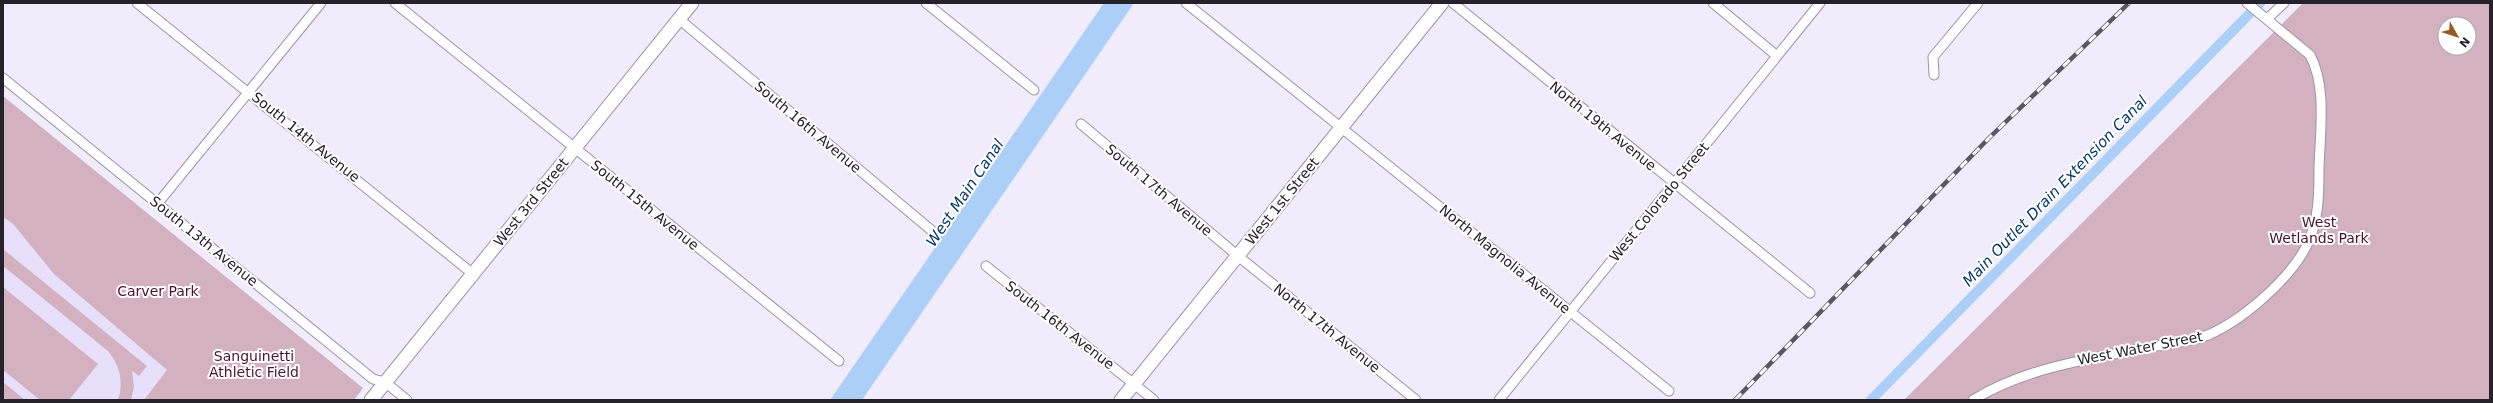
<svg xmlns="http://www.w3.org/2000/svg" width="2493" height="403" font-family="'DejaVu Sans',sans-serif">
	<rect width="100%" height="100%" fill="#f1ecfc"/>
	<path fill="#e8e0fa" d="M 3,217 L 13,224 L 54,274 L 167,370 L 144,400 L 3,400 Z"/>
	<path fill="#d3b1c0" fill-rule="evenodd" d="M 2303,3 L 2490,3 L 2490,400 L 1904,400 ZM 2445,24 L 2469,24 L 2469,48 L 2445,48 Z
		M 3,96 L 363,388 L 354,400 L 144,400 L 167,370 L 54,274 L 13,224 L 3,217 Z
		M 3,249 L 147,366 L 139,376 L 132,371 L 134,387 L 131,400 L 118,400 C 124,381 120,366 108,351 L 3,266 Z
		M 3,287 L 98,364 L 69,400 L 40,400 L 3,370 Z
		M 3,382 L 25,400 L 6,400 L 3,398 Z"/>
	<path fill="#accff8" d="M 1104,3 L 1134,3 L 862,400 L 830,400 Z"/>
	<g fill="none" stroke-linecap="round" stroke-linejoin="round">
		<path stroke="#accff8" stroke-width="10" d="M 1871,400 L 2260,3"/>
		<g stroke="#9b93ab" stroke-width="11">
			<path id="street" d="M 137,3 L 473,274
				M 395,3 L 839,361
				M 926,3 L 1034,90
				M 1186,3 L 1669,391
				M 1453,3 L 1810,293
				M 1713,3 L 1777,56
				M 679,19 L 937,235
				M 2267,19 L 2284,3
				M 1934,75 L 1933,57 L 1978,3
				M 3,78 L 373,379 L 385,382 L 407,400
				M 1081,124 L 1238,256 L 1416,400
				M 158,203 L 321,3
				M 986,266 L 1154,400
				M 1499,400 L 1820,3
				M 1973,400 C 2027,367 2090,359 2151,347 C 2169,343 2191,342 2208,335 C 2243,320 2290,279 2307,245 C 2319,220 2319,194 2319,168 C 2320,133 2327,86 2310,55 L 2247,3"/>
		</g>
		<g stroke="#9b93ab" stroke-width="15">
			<path id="secondary" d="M 371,400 L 692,3
				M 1121,400 L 1442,3"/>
		</g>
		<use href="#street" stroke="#fff" stroke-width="9"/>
		<use href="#secondary" stroke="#fff" stroke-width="13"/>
		<g stroke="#5a5761" stroke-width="4.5">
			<path id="rail" d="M 1735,400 L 1989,138 L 2129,3"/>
		</g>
		<use href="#rail" stroke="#fff" stroke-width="3" stroke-dasharray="9" stroke-linecap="butt"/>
	</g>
	<g text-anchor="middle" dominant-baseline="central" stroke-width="4" stroke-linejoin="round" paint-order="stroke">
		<g font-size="14" fill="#25222b" stroke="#fff">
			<text transform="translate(1603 126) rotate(39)">North 19th Avenue</text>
			<text transform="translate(808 127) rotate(40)">South 16th Avenue</text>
			<text transform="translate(306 137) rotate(39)">South 14th Avenue</text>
			<text transform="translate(1159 190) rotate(40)">South 17th Avenue</text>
			<text transform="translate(1282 201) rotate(-51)">West 1st Street</text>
			<text transform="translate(531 202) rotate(-51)">West 3rd Street</text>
			<text transform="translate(1659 202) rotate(-51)">West Colorado Street</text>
			<text transform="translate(645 205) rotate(39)">South 15th Avenue</text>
			<text transform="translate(204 241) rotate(39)">South 13th Avenue</text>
			<text transform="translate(1505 259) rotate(39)">North Magnolia Avenue</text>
			<text transform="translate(1060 325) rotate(38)">South 16th Avenue</text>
			<text transform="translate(1327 328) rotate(39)">North 17th Avenue</text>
			<text transform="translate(2140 348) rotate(-11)">West Water Street</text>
		</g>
		<g font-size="14" fill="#4c1033" stroke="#fff">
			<text x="2319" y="222">West<tspan x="2319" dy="16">Wetlands Park</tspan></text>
			<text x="158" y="291">Carver Park</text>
			<text x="254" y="356">Sanguinetti<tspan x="254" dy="16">Athletic Field</tspan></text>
		</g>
		<g font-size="15" font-style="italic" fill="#043869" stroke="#fff">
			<text transform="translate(2055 191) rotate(-46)">Main Outlet Drain Extension Canal</text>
			<text transform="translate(965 193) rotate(-56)">West Main Canal</text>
		</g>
	</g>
	<rect width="2493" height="403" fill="none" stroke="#25222b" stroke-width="8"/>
	<g transform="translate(2457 36) rotate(129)"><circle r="19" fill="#ffffff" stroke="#a8a7aa"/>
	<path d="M0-3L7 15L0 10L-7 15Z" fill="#985b1f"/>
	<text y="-6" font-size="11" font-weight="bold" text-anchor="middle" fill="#25222b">N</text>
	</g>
</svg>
